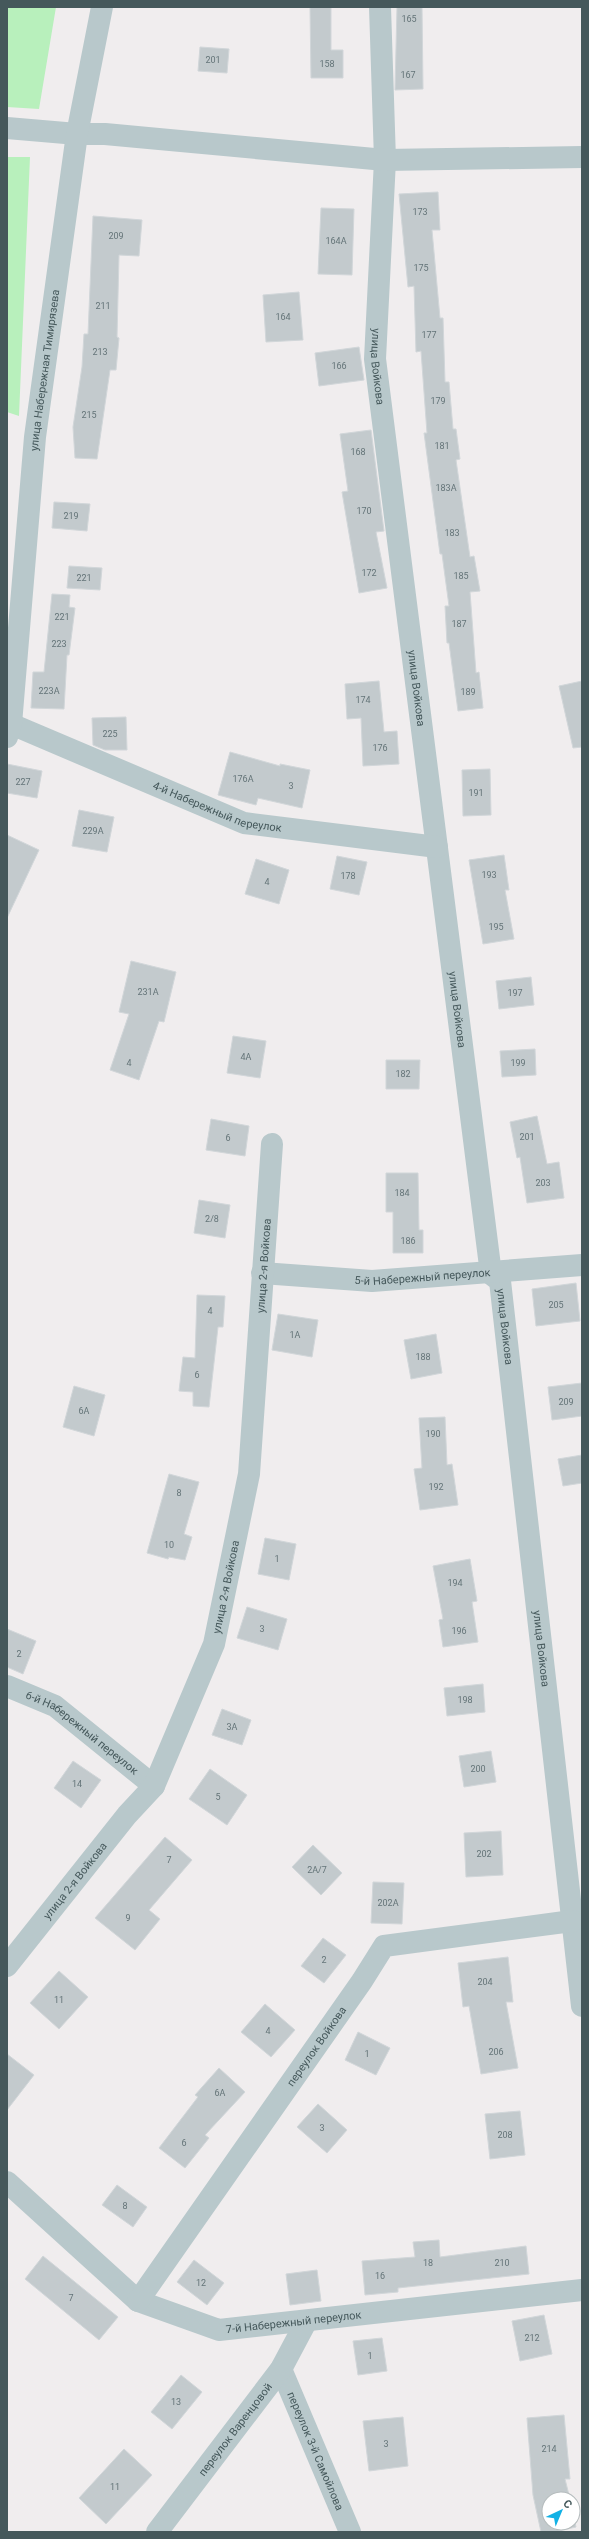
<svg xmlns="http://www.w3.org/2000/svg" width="589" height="2539" font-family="Roboto,sans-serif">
	<rect width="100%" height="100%" fill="#f0edee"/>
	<path fill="#b8f0bc" d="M 7,7 L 56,7 L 39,109 L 7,107 Z
		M 7,157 L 30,157 L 19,416 L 7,412 Z"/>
	<path fill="#c3cacd" stroke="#d1d6d9" d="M 310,7 L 331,7 L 331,50 L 343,50 L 343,78 L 311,78 Z
		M 397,7 L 422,7 L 423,89 L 395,90 Z
		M 200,47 L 229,49 L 227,73 L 198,71 Z
		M 438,192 L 440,230 L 432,230 L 440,318 L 443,318 L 445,382 L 449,382 L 453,429 L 456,429 L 460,459 L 456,460 L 470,557 L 474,556 L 480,591 L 470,592 L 476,673 L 479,672 L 483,708 L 458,711 L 449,643 L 447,643 L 445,606 L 449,606 L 442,554 L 440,554 L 424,433 L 427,433 L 421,351 L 416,352 L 414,286 L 408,287 L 399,194 Z
		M 321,208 L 354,209 L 352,275 L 318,274 Z
		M 93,216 L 142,220 L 139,256 L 119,255 L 117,337 L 119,338 L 116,370 L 110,370 L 97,459 L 75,458 L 73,427 L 82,367 L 84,334 L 88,334 Z
		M 299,292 L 303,340 L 266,342 L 263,295 Z
		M 359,347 L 364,380 L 319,386 L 315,353 Z
		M 371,430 L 384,531 L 376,532 L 387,588 L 359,593 L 342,492 L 348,491 L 340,434 Z
		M 54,502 L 90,504 L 87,531 L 52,528 Z
		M 69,566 L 102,568 L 100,590 L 67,588 Z
		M 52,594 L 70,595 L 69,607 L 75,608 L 69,655 L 67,655 L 64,709 L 31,708 L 33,672 L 44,672 Z
		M 379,681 L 384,732 L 397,731 L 399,764 L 363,766 L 361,718 L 347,719 L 345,684 Z
		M 582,681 L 582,747 L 573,748 L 559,686 Z
		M 126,717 L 127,750 L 105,750 L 93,745 L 92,718 Z
		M 230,752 L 280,766 L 280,764 L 310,770 L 302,808 L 258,798 L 256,805 L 218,795 Z
		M 7,764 L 42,771 L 37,798 L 7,793 Z
		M 490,769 L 491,815 L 463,816 L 462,770 Z
		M 79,810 L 114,817 L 107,852 L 72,846 Z
		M 7,835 L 39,850 L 7,918 Z
		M 504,855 L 509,890 L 505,890 L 514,939 L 483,944 L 469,860 Z
		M 337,856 L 367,862 L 359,895 L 330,889 Z
		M 256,859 L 289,870 L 279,904 L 245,894 Z
		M 131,961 L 176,972 L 164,1022 L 159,1021 L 139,1080 L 110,1070 L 129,1014 L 119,1012 Z
		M 531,977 L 534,1005 L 499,1009 L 496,981 Z
		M 233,1036 L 266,1041 L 260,1078 L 227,1073 Z
		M 535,1049 L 536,1075 L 502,1077 L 500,1051 Z
		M 386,1060 L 420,1060 L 419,1089 L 386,1089 Z
		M 537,1116 L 547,1164 L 559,1162 L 564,1198 L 527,1203 L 520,1157 L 517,1158 L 510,1122 Z
		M 211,1119 L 249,1126 L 245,1156 L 206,1150 Z
		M 386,1173 L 418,1173 L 419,1230 L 423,1230 L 423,1253 L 393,1253 L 393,1212 L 386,1212 Z
		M 199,1200 L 230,1205 L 225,1238 L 194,1233 Z
		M 576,1283 L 580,1321 L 536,1326 L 532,1289 Z
		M 197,1295 L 225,1296 L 223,1327 L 218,1327 L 209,1407 L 193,1406 L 193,1392 L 179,1391 L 183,1357 L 195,1358 Z
		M 278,1314 L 318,1320 L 312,1357 L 272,1350 Z
		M 436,1334 L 442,1373 L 411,1379 L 404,1340 Z
		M 582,1383 L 582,1416 L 552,1420 L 548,1387 Z
		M 74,1386 L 105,1395 L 94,1436 L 63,1427 Z
		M 445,1417 L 447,1465 L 452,1464 L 458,1505 L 420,1510 L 414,1469 L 422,1468 L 419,1418 Z
		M 582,1455 L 582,1483 L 563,1486 L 558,1459 Z
		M 169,1474 L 199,1482 L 184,1534 L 192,1537 L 185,1560 L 169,1557 L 168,1559 L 147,1553 Z
		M 265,1538 L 296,1544 L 289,1580 L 258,1574 Z
		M 470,1559 L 477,1601 L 472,1602 L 478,1642 L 443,1647 L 439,1620 L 443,1619 L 433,1566 Z
		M 247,1607 L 287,1619 L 278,1650 L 237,1638 Z
		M 7,1629 L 36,1641 L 23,1674 L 7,1667 Z
		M 483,1684 L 485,1712 L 447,1716 L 444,1688 Z
		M 222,1709 L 251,1720 L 242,1745 L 212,1735 Z
		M 491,1751 L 496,1782 L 464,1787 L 459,1756 Z
		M 73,1761 L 101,1780 L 81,1808 L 54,1788 Z
		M 210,1769 L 247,1795 L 227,1825 L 189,1799 Z
		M 501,1831 L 503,1875 L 466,1877 L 464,1833 Z
		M 165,1837 L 192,1860 L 149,1910 L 160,1919 L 135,1950 L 95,1918 Z
		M 313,1845 L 342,1873 L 321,1895 L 292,1867 Z
		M 373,1882 L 404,1883 L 402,1924 L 371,1923 Z
		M 323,1938 L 346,1955 L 324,1983 L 301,1966 Z
		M 508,1957 L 513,2002 L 506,2002 L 518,2068 L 481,2074 L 469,2006 L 463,2007 L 458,1963 Z
		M 59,1971 L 88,1997 L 59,2029 L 30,2003 Z
		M 265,2004 L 295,2030 L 271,2057 L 241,2032 Z
		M 358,2032 L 390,2048 L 376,2075 L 345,2060 Z
		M 7,2054 L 34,2075 L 7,2110 Z
		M 219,2068 L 245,2092 L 205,2135 L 209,2138 L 185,2168 L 159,2148 L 198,2097 L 195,2095 Z
		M 318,2104 L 347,2130 L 327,2153 L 297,2127 Z
		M 520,2111 L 525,2155 L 490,2159 L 485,2114 Z
		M 117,2185 L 147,2207 L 133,2227 L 102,2205 Z
		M 439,2240 L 440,2257 L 526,2246 L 529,2274 L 398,2288 L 398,2292 L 365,2295 L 362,2261 L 415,2257 L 413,2242 Z
		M 43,2256 L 118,2317 L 99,2340 L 25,2279 Z
		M 194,2260 L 224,2283 L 207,2305 L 177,2282 Z
		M 317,2270 L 321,2301 L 290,2305 L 286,2274 Z
		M 544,2315 L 552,2354 L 520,2361 L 512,2321 Z
		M 382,2338 L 387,2371 L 358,2375 L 353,2341 Z
		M 181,2375 L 202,2392 L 172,2429 L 151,2412 Z
		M 564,2415 L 570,2479 L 565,2479 L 570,2499 L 549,2499 L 549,2523 L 573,2523 L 573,2514 L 576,2527 L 554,2532 L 541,2532 L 533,2495 L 527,2418 Z
		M 403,2417 L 408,2466 L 369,2471 L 363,2421 Z
		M 124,2449 L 152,2475 L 106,2524 L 79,2498 Z"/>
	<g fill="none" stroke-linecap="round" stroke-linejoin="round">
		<g stroke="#b8c8cb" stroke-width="22">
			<path id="s1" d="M 380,7 L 385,160 L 375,359 L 491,1274 L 500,1281 L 582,2006"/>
			<path d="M 7,128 L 77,134 L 105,134 L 385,160 L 582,157"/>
			<path id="s2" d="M 11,724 L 244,823 L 437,847"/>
			<path id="s3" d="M 7,737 L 11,724 L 35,437 L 77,134 L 102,7"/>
			<path id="s4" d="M 262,1273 L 372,1281 L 582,1265"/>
			<path id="s5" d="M 7,1686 L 55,1706 L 154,1786"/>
			<path id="s6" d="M 7,1966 L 127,1815 L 154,1786 L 214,1644 L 249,1474 L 272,1144"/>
			<path id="s7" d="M 7,2182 L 138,2301 L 219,2330 L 582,2290"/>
			<path id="s8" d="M 138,2301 L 362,1981 L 384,1946 L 572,1921"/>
			<path id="s9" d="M 281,2369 L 350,2532"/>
			<path id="s10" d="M 157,2532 L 281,2369 L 306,2322"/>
		</g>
	</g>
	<g text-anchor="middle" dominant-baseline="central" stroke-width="3" stroke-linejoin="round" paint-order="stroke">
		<g font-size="9" fill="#647478">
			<text x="409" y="19">165</text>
			<text x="213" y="60">201</text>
			<text x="327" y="64">158</text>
			<text x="408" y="75">167</text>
			<text x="420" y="212">173</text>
			<text x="116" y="236">209</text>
			<text x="336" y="241">164А</text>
			<text x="421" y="268">175</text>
			<text x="103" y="306">211</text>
			<text x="283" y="317">164</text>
			<text x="429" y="335">177</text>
			<text x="100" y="352">213</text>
			<text x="339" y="366">166</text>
			<text x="438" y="401">179</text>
			<text x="89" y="415">215</text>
			<text x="442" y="446">181</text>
			<text x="358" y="452">168</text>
			<text x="446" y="488">183А</text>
			<text x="364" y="511">170</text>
			<text x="71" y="516">219</text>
			<text x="452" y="533">183</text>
			<text x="369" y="573">172</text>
			<text x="461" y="576">185</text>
			<text x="84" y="578">221</text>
			<text x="62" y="617">221</text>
			<text x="459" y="624">187</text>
			<text x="59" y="644">223</text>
			<text x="49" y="691">223А</text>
			<text x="468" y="692">189</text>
			<text x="363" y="700">174</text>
			<text x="110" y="734">225</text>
			<text x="380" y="748">176</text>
			<text x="243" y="779">176А</text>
			<text x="23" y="782">227</text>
			<text x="291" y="786">3</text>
			<text x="476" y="793">191</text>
			<text x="93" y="831">229А</text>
			<text x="489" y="875">193</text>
			<text x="348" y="876">178</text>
			<text x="267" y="882">4</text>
			<text x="496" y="927">195</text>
			<text x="148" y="992">231А</text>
			<text x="515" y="993">197</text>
			<text x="246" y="1057">4А</text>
			<text x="129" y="1063">4</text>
			<text x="518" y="1063">199</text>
			<text x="403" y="1074">182</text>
			<text x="527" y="1137">201</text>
			<text x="228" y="1138">6</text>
			<text x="543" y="1183">203</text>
			<text x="402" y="1193">184</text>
			<text x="212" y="1219">2/8</text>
			<text x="408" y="1241">186</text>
			<text x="556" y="1305">205</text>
			<text x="210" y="1311">4</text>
			<text x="295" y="1335">1А</text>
			<text x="423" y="1357">188</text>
			<text x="197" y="1375">6</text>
			<text x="566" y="1402">209</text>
			<text x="84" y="1411">6А</text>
			<text x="433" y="1434">190</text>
			<text x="436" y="1487">192</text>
			<text x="179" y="1493">8</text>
			<text x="169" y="1545">10</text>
			<text x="277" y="1559">1</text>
			<text x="455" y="1583">194</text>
			<text x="262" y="1629">3</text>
			<text x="459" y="1631">196</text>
			<text x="19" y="1654">2</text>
			<text x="465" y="1700">198</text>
			<text x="232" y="1727">3А</text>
			<text x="478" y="1769">200</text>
			<text x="77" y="1784">14</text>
			<text x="218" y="1797">5</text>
			<text x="484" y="1854">202</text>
			<text x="169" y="1860">7</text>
			<text x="317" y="1870">2А/7</text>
			<text x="388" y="1903">202А</text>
			<text x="128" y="1918">9</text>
			<text x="324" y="1960">2</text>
			<text x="485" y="1982">204</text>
			<text x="59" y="2000">11</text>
			<text x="268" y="2031">4</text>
			<text x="496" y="2052">206</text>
			<text x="367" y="2054">1</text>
			<text x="220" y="2093">6А</text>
			<text x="322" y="2128">3</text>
			<text x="505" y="2135">208</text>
			<text x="184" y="2143">6</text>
			<text x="125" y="2206">8</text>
			<text x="428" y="2263">18</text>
			<text x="502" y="2263">210</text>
			<text x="380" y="2276">16</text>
			<text x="201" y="2283">12</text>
			<text x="71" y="2298">7</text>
			<text x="532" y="2338">212</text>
			<text x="370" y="2356">1</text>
			<text x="176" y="2402">13</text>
			<text x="386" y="2444">3</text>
			<text x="549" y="2449">214</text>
			<text x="115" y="2487">11</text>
		</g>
		<g font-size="11" fill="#45585b" stroke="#fff">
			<text stroke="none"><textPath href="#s1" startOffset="360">улица Войкова</textPath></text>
			<text stroke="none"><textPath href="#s3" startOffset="369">улица Набережная Тимирязева</textPath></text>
			<text stroke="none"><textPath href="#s1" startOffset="684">улица Войкова</textPath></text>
			<text stroke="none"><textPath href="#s2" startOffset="223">4-й Набережный переулок</textPath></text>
			<text stroke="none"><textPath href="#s1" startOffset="1008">улица Войкова</textPath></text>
			<text stroke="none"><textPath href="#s6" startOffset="769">улица 2-я Войкова</textPath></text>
			<text stroke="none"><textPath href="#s4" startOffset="161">5-й Набережный переулок</textPath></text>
			<text stroke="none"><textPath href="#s1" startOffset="1332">улица Войкова</textPath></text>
			<text stroke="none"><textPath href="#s6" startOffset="445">улица 2-я Войкова</textPath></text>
			<text stroke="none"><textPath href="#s1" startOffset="1656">улица Войкова</textPath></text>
			<text stroke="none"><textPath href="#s5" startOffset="89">6-й Набережный переулок</textPath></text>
			<text stroke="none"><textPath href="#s6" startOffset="109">улица 2-я Войкова</textPath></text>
			<text stroke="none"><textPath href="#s8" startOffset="311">переулок Войкова</textPath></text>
			<text stroke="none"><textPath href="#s7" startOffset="338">7-й Набережный переулок</textPath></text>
			<text stroke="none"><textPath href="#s10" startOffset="129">переулок Варенцовой</textPath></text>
			<text stroke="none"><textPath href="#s9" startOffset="89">переулок 3-й Самойлова</textPath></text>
		</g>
	</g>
	<rect width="589" height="2539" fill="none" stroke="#45585b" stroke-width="16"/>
	<g transform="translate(561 2511) rotate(44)"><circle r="19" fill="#ffffff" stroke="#b5bcbd"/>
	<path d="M0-3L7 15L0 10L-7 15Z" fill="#12b1e5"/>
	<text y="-6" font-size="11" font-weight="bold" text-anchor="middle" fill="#45585b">С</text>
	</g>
</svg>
